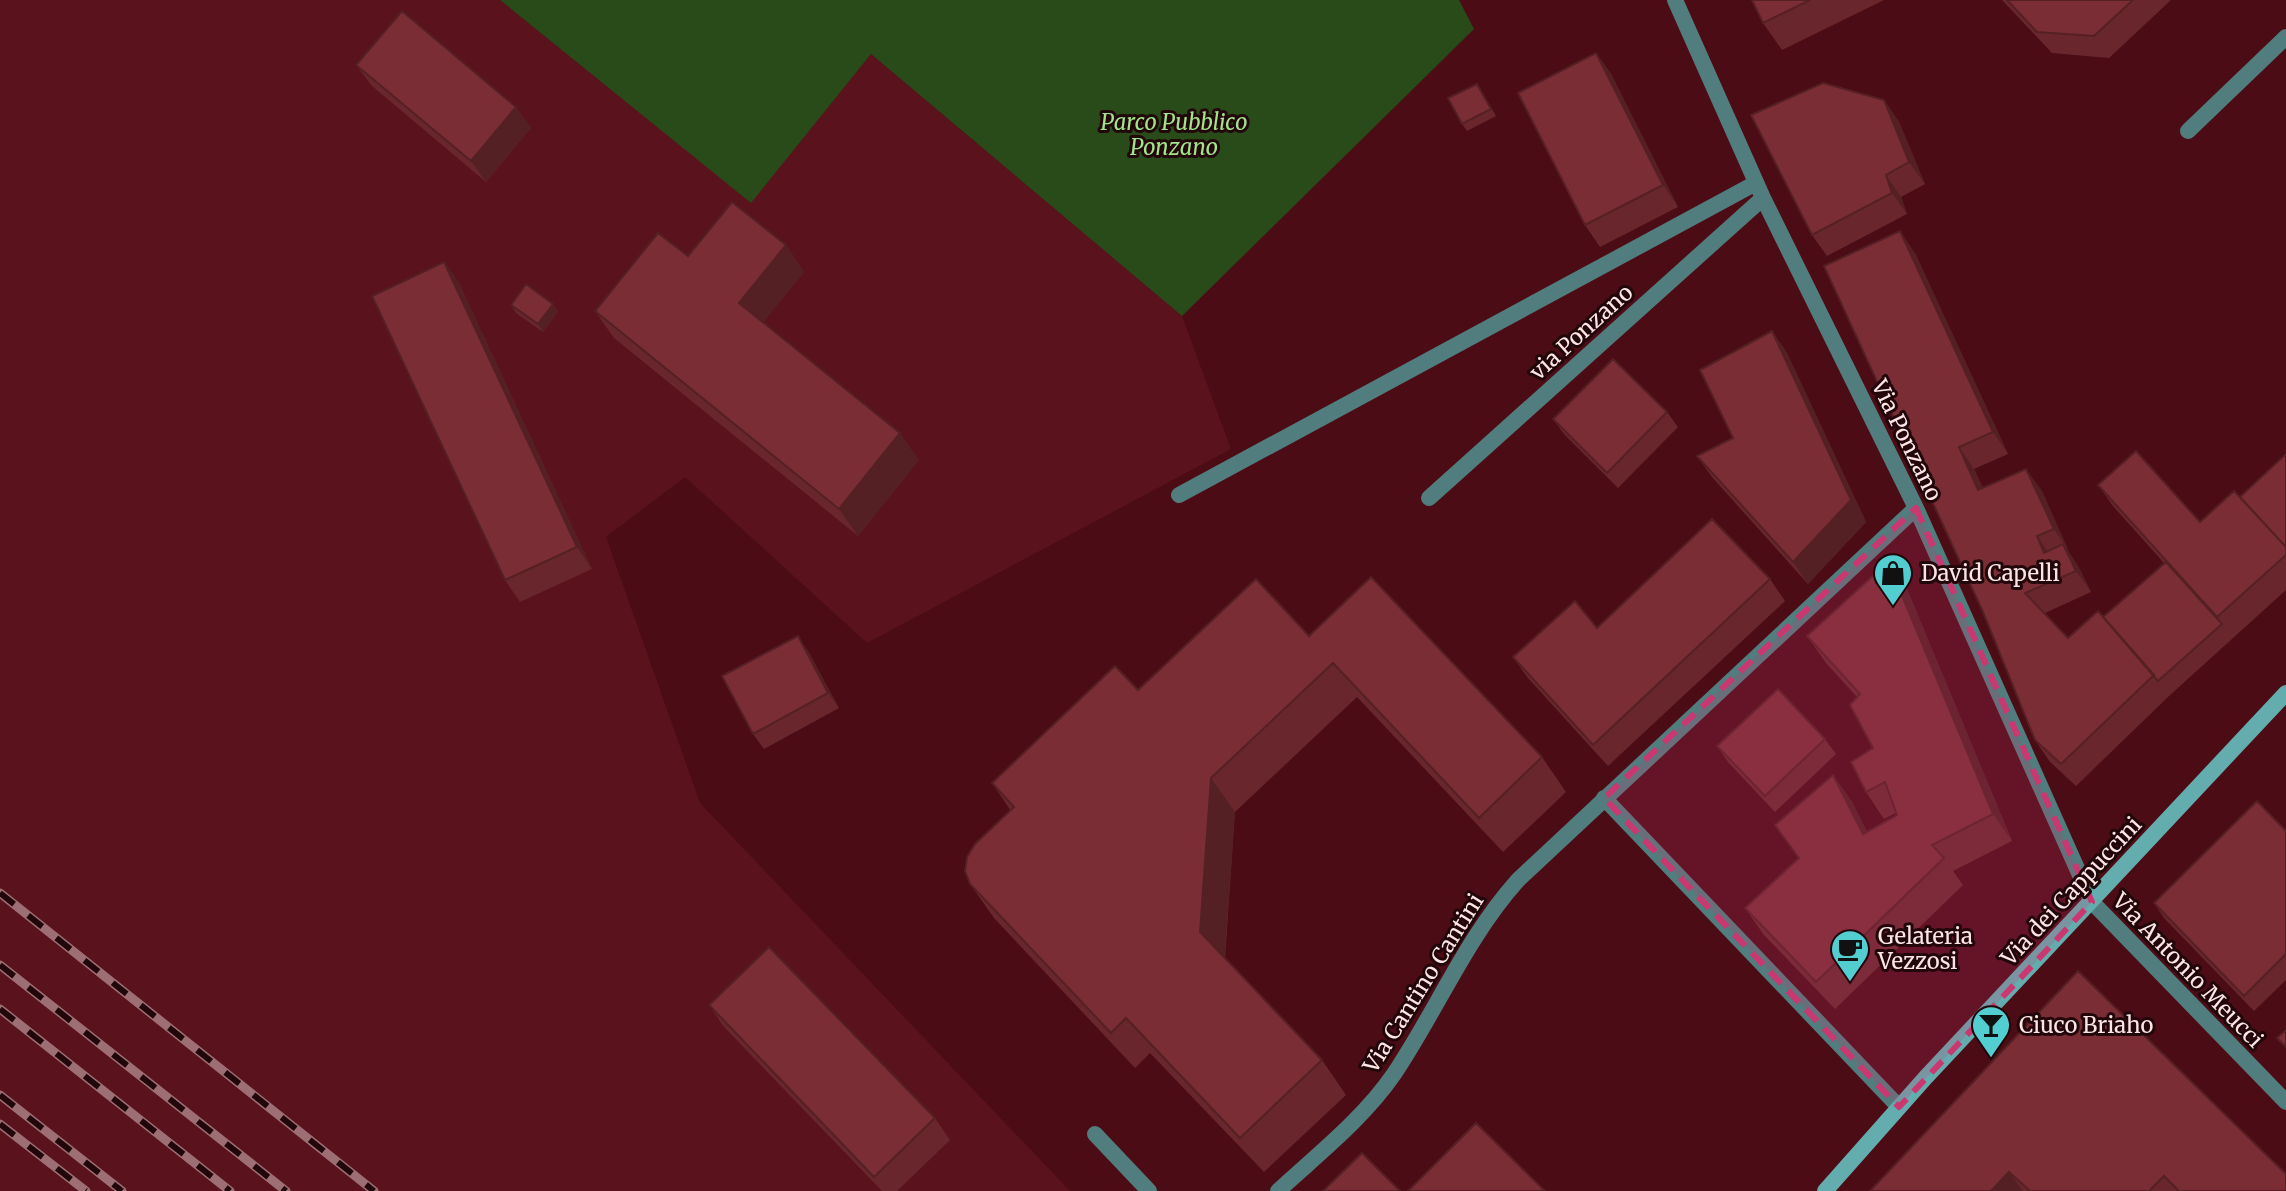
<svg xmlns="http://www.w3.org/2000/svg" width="2286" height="1191" font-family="Merriweather,serif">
	<rect width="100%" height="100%" fill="#4b0c16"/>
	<path fill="#5a121d" d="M 0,0 L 500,0 L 751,202 L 871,54 L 1182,316 L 1231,449 L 867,643 L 685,477 L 606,537 L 700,803 L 1070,1191 L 0,1191 Z"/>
	<path fill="#294b1a" d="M 500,0 L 1459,0 L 1474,29 L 1182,316 L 871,54 L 751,203 Z"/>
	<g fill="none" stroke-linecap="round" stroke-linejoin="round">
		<path stroke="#517d7e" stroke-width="16" d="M 1179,495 L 1756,183"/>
		<path stroke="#517d7e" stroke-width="16" d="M 1675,0 L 1763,198 L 1916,508 L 2092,902 L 2286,1102
			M 2188,131 L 2286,37
			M 1429,498 L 1763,198
			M 1604,798 L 1899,1107
			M 1095,1134 L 1149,1191
			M 1278,1191 C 1318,1154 1363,1119 1394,1074 C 1437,1010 1466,938 1518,880 L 1916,508"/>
		<path stroke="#64adaf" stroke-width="16" d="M 1825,1191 L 1926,1077 L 2286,693"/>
		<g stroke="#9d6f75" stroke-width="9">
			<path id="rail" d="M 0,893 L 374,1191
				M 0,965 L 286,1191
				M 0,1009 L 230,1191
				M 0,1095 L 122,1191
				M 0,1124 L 86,1191"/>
		</g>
		<use href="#rail" stroke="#210709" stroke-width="6" stroke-dasharray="18" stroke-linecap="butt"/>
	</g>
	<path fill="#69272d" d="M 1752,0 L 1884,0 L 1782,50 L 1763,23 Z
		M 2002,0 L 2171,0 L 2109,58 L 2052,53 Z
		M 1596,53 L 1611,74 L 1678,207 L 1600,247 L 1585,225 Z
		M 356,65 L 516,107 L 531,128 L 486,182 L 372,86 Z
		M 1477,84 L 1496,116 L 1467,131 L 1462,124 Z
		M 1884,100 L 1899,122 L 1925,184 L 1901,197 L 1907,214 L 1827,256 L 1812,235 Z
		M 786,245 L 804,272 L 763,322 L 919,460 L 858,536 L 614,338 L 595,311 L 688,256 Z
		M 1915,253 L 2008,454 L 1974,469 L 1983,488 L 2042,491 L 2068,551 L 2078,566 L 2091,592 L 2045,613 L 2068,638 L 2103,617 L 2164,563 L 2113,506 L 2098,485 L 2200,522 L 2240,497 L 2286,454 L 2286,590 L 2169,696 L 2076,786 L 2050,762 L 2035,740 L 1983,612 Z
		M 444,262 L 459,283 L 592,569 L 520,602 L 505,580 Z
		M 553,304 L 558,312 L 543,332 L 516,313 L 511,305 Z
		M 1772,331 L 1787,353 L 1866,522 L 1808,584 L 1712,477 L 1697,456 L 1733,438 Z
		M 1667,412 L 1678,427 L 1618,488 L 1564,434 L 1553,419 Z
		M 1888,562 L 1907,589 L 2012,841 L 1953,871 L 1963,885 L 1835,1009 L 1764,935 L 1745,908 L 1798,858 L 1833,775 L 1852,802 L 1867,832 L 1897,815 L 1896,813 L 1884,819 L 1866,792 L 1873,748 L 1857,697 L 1826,663 L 1807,636 Z
		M 1770,579 L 1785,601 L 1608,766 L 1528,678 L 1513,657 L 1597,628 Z
		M 1309,636 L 1542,757 L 1566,792 L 1503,852 L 1357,697 L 1235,812 L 1225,958 L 1322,1060 L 1346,1095 L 1264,1172 L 1150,1053 L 1135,1068 L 994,918 L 970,884 L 1011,811 L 992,783 L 1138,690 Z
		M 808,651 L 839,708 L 764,749 L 753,734 Z
		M 1825,739 L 1836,754 L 1775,812 L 1728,762 L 1717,746 Z
		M 2286,831 L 2286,980 L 2254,1011 L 2164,918 L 2154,903 Z
		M 2078,971 L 2286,1191 L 1870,1191 Z
		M 709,1005 L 935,1118 L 950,1140 L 897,1191 L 882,1191 L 724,1027 Z"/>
	<path fill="#552024" d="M 1596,53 L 1611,74 L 1678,207 L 1663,185 Z
		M 1884,100 L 1899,122 L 1925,184 L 1909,162 Z
		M 516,107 L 531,128 L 486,182 L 471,161 Z
		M 1886,175 L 1901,197 L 1907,214 L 1892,193 Z
		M 1900,231 L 1915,253 L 2008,454 L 1993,432 Z
		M 786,245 L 804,272 L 758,329 L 739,303 Z
		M 444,262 L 459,283 L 592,569 L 577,547 Z
		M 553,304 L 558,312 L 543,332 L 538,324 Z
		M 1772,331 L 1787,353 L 1866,522 L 1808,584 L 1793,562 Z
		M 900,433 L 919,460 L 858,536 L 839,509 Z
		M 1959,447 L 1974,469 L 1993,512 L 1978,490 Z
		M 2026,469 L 2042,491 L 2069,551 L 2054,529 Z
		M 2037,536 L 2052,558 L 2044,553 Z
		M 2063,544 L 2078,566 L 2091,592 L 2076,571 Z
		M 1888,562 L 1907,589 L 2012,841 L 1993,814 Z
		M 798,636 L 808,651 L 839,708 L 828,693 Z
		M 1833,775 L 1852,802 L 1882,861 L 1863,834 Z
		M 1211,778 L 1235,812 L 1224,966 L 1200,932 Z
		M 2009,1172 L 2023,1191 L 1991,1191 Z"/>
	<path fill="#7a2d34" stroke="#552024" stroke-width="2" d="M 1752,0 L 1810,0 L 1763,23 Z
		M 2007,0 L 2133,0 L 2094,36 L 2037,32 Z
		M 402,11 L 516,107 L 471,161 L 356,65 Z
		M 1596,53 L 1663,185 L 1585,225 L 1518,93 Z
		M 1823,83 L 1884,100 L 1909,162 L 1886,175 L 1892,193 L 1812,235 L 1751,115 Z
		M 1477,84 L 1491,109 L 1462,124 L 1448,98 Z
		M 732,202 L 786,245 L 739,303 L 900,433 L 839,509 L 595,311 L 658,233 L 688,256 Z
		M 1900,231 L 1993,432 L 1959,447 L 1978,490 L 2026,469 L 2054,529 L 2037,536 L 2044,553 L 2063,544 L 2076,571 L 2025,593 L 2068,638 L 2098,611 L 2154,675 L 2061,764 L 2035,740 L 1983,612 L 1824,266 Z
		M 444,262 L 577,547 L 505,580 L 372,296 Z
		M 526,284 L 553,304 L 538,324 L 511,305 Z
		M 1772,331 L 1851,500 L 1793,562 L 1697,456 L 1733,438 L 1700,370 Z
		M 1613,359 L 1667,412 L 1607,473 L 1553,419 Z
		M 2136,451 L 2200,522 L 2234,491 L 2286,547 L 2286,555 L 2217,617 L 2098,485 Z
		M 2286,454 L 2286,547 L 2240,497 Z
		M 1712,519 L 1770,579 L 1593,745 L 1513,657 L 1575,601 L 1597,628 Z
		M 1888,562 L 1993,814 L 1932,845 L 1944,858 L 1816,982 L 1745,908 L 1799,858 L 1775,825 L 1833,775 L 1863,834 L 1897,815 L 1885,782 L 1866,792 L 1851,762 L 1873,748 L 1850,705 L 1860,694 L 1807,636 Z
		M 2166,562 L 2222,624 L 2158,681 L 2103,617 Z
		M 1371,577 L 1542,757 L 1479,818 L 1333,663 L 1211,778 L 1200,932 L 1322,1060 L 1240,1138 L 1126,1018 L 1111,1033 L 970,884 L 965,871 L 967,857 L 975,844 L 1014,807 L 992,783 L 1115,666 L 1138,690 L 1256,579 L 1309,636 Z
		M 798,636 L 828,693 L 753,734 L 722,676 Z
		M 1778,689 L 1825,739 L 1765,796 L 1717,746 Z
		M 2257,801 L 2286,831 L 2286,954 L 2244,996 L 2154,903 Z
		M 769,947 L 935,1118 L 874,1177 L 709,1005 Z
		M 2078,971 L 2286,1174 L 2286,1191 L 2179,1191 L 2164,1176 L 2149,1191 L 2030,1191 L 2009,1172 L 1991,1191 L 1870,1191 Z
		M 2286,1030 L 2286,1047 L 2277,1038 Z
		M 1476,1123 L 1545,1191 L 1408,1191 Z
		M 1362,1153 L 1400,1191 L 1323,1191 Z"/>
	<path fill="#cb3770" fill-opacity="0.2" stroke="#cb3770" stroke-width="6" stroke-dasharray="16 10" stroke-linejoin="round" d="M 1916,508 L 2092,902 L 1899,1107 L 1604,798 Z"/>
	<defs>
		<g id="shop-pin" transform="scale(2)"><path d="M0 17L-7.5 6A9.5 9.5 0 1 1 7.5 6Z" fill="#52cdd0" stroke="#210709"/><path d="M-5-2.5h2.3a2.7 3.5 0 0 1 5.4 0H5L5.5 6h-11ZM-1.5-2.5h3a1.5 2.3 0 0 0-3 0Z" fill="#111"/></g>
		<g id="cafe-pin" transform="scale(2)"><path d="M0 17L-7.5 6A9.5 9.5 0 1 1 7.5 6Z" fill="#52cdd0" stroke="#210709"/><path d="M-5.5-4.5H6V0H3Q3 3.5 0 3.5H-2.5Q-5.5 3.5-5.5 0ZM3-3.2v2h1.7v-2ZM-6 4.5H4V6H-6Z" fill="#111"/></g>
		<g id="bar-pin" transform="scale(2)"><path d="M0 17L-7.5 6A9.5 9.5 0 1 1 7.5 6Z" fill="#52cdd0" stroke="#210709"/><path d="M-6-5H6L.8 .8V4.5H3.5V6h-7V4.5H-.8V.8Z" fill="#111"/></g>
	</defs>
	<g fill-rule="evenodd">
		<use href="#shop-pin" x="1893" y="573"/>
		<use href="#cafe-pin" x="1850" y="949"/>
		<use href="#bar-pin" x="1991" y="1025"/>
	</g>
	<g text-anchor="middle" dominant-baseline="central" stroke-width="6" stroke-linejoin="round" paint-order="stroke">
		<g font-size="22" font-style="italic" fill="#a2e489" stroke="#210709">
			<text x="1174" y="122">Parco Pubblico<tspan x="1174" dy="25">Ponzano</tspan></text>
		</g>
		<g font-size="22" fill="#fee5e5" stroke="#210709">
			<text transform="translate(1581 332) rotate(-42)">via Ponzano</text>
			<text transform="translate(1907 440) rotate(64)">Via Ponzano</text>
			<text transform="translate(2071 891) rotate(-47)">Via dei Cappuccini</text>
			<text transform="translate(2188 970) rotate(46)">Via Antonio Meucci</text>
			<text transform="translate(1423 983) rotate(-58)">Via Cantino Cantini</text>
		</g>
		<g font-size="22" fill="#fee5e5" stroke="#210709" text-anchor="start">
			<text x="1921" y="573">David Capelli</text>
			<text x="1878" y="936">Gelateria<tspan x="1878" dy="25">Vezzosi</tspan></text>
			<text x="2019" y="1025">Ciuco Briaho</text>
		</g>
	</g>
</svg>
